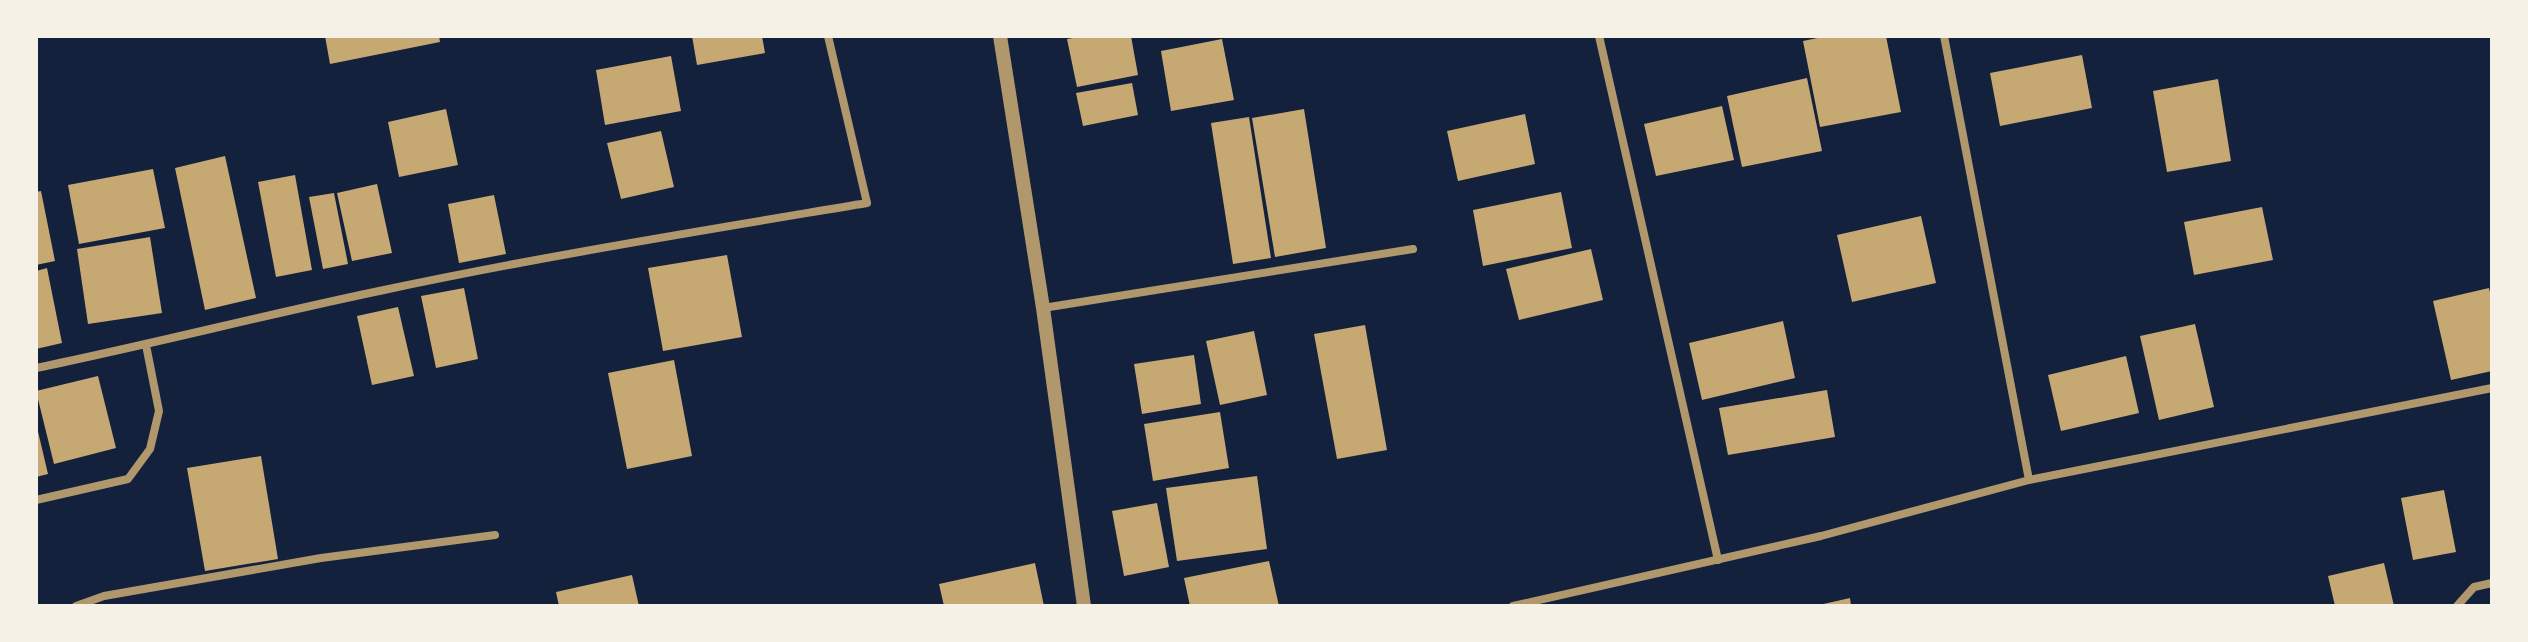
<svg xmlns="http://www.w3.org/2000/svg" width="2528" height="642" font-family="'IBM Plex Sans',sans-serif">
	<rect width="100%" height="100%" fill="#14213d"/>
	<path fill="#c6a872" d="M 325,36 L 439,36 L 440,42 L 330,64 Z
		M 692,36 L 762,36 L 765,53 L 697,65 Z
		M 1084,36 L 1131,36 L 1138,75 L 1077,87 L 1067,39 Z
		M 1827,36 L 1886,36 L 1901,112 L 1820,127 L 1803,41 Z
		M 1222,39 L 1234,100 L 1171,111 L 1161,51 Z
		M 2082,55 L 2092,108 L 2000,126 L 1990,73 Z
		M 671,56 L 681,111 L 605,125 L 596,70 Z
		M 1807,78 L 1822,151 L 1742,167 L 1727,96 Z
		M 2218,79 L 2231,161 L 2167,172 L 2153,91 Z
		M 1132,83 L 1138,115 L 1083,126 L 1076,93 Z
		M 1722,106 L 1734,160 L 1656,176 L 1644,124 Z
		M 446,109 L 458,165 L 399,177 L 388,122 Z
		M 1304,109 L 1326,248 L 1275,257 L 1252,118 Z
		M 1525,114 L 1535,164 L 1458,181 L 1447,131 Z
		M 1249,117 L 1271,258 L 1233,264 L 1211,123 Z
		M 661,131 L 674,187 L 621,199 L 607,143 Z
		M 225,156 L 256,298 L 205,310 L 175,168 Z
		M 153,169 L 165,228 L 79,244 L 68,185 Z
		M 295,175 L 312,270 L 276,277 L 258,182 Z
		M 377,184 L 392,253 L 352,261 L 337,193 Z
		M 41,191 L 55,261 L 36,265 L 36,192 Z
		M 1561,192 L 1572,248 L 1483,266 L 1473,210 Z
		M 334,193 L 348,264 L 323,269 L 309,197 Z
		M 494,195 L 506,254 L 459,263 L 448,204 Z
		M 2262,207 L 2273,260 L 2194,275 L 2184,222 Z
		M 1921,216 L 1936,283 L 1852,302 L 1837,235 Z
		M 150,237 L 162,313 L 88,324 L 77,249 Z
		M 1591,249 L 1603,300 L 1519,320 L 1506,269 Z
		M 727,255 L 742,337 L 663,351 L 648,268 Z
		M 47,268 L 62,343 L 36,349 L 36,271 Z
		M 464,288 L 478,359 L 436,368 L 421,296 Z
		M 2489,288 L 2492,301 L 2492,371 L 2451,380 L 2433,301 Z
		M 398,307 L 414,376 L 372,385 L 357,316 Z
		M 1783,321 L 1795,378 L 1702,400 L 1689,343 Z
		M 2195,324 L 2214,407 L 2159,420 L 2140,336 Z
		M 1365,325 L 1387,450 L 1337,459 L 1314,334 Z
		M 1254,331 L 1267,395 L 1220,405 L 1206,341 Z
		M 1194,355 L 1201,404 L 1142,414 L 1134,364 Z
		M 2126,356 L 2139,413 L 2061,431 L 2048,375 Z
		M 674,360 L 692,456 L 627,469 L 608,373 Z
		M 98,376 L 116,448 L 54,464 L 36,391 Z
		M 1827,390 L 1835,437 L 1728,455 L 1719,408 Z
		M 1220,412 L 1229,468 L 1153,481 L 1144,424 Z
		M 36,423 L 48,474 L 36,477 Z
		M 261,456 L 278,559 L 205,571 L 187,468 Z
		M 1257,476 L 1267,549 L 1177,561 L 1166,488 Z
		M 2444,490 L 2456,552 L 2413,560 L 2401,498 Z
		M 1157,503 L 1169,567 L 1124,576 L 1112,511 Z
		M 1269,561 L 1279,606 L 1190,606 L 1184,578 Z
		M 1035,563 L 1044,606 L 944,606 L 939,584 Z
		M 2384,563 L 2394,606 L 2335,606 L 2328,576 Z
		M 632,575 L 639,606 L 559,606 L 556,592 Z
		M 1850,598 L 1851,606 L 1819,606 L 1819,605 Z"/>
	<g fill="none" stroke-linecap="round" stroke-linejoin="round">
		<path stroke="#b1986c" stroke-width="8" d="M 1599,36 L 1718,560
			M 1944,36 L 2029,480
			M 1043,308 L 1413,249
			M 36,368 C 153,344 268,314 384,290 C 544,256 706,230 867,203 L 828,36
			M 36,500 L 128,479 L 150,449 L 159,411 L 146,345
			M 76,606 L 104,596 L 321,558 L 495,535
			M 1513,606 L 1821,536 L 2029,480 L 2492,388
			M 2457,606 L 2474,587 L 2492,583"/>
		<path stroke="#b1986c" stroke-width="14" d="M 1000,36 L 1043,308 L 1084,606"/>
	</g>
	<rect width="2528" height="642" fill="none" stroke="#f6f1e7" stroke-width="76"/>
</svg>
